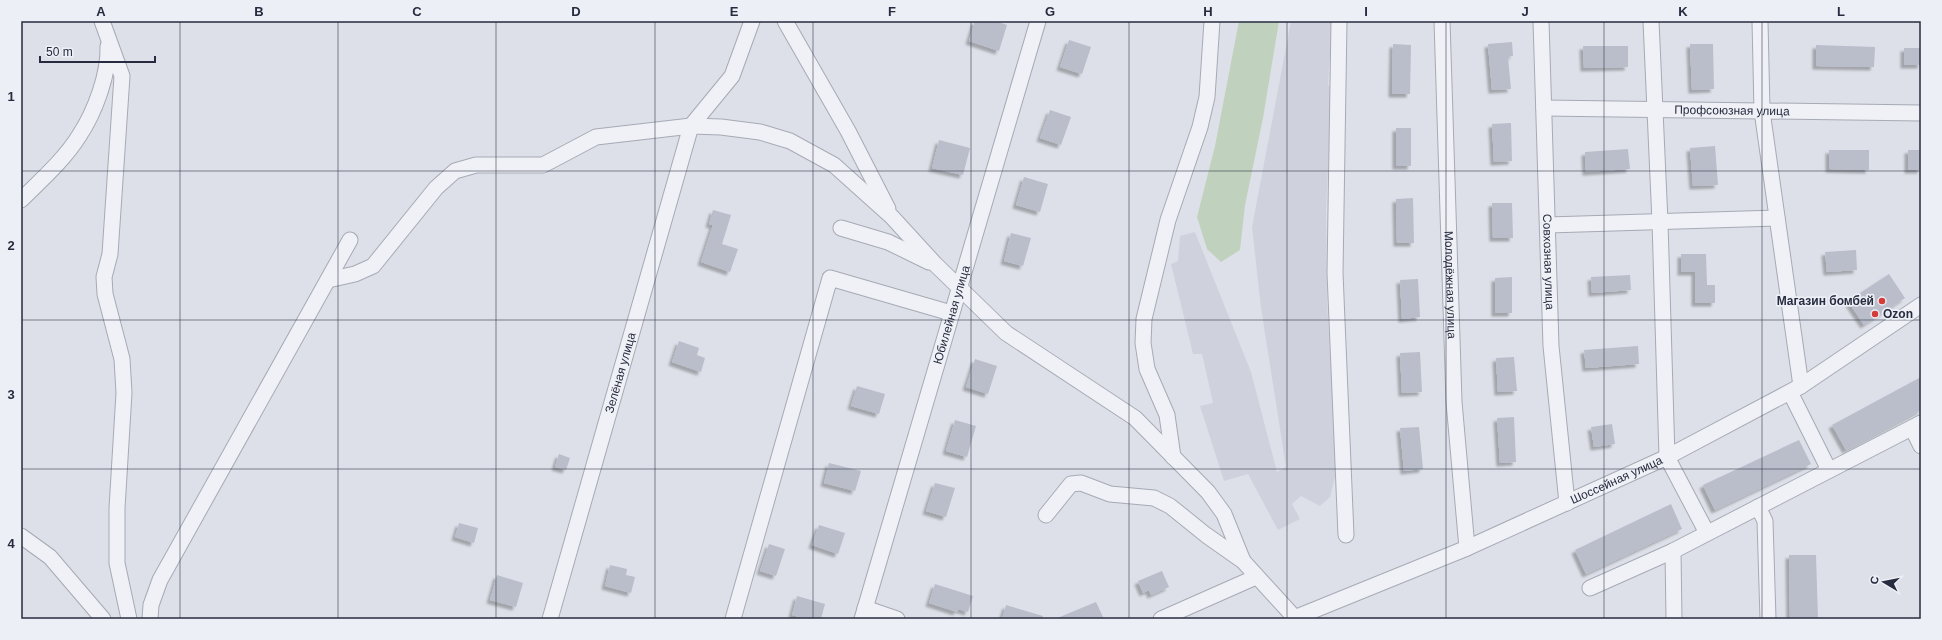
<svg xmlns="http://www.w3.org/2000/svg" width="1942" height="640" font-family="Arial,sans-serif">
	<defs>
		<filter id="shadow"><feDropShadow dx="-3.5" dy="3.5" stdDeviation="1" flood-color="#0004"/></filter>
	</defs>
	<rect width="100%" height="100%" fill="#dde0e8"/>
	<path fill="#cfd2dd" d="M 1291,21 L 1332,21 L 1328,85 L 1332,87 L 1326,210 L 1327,302 L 1337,469 L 1330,497 L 1320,506 L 1301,496 L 1292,504 L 1300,519 L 1278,530 L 1248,474 L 1224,481 L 1200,406 L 1213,403 L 1202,354 L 1193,354 L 1171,264 L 1178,261 L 1180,236 L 1195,232 L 1251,372 L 1277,472 L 1286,467 L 1261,308 L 1252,227 Z"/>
	<path fill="#c0d2be" d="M 1239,21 L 1279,21 L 1263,118 L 1245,205 L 1240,250 L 1221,262 L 1207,249 L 1197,217 L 1215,146 Z"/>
	<path fill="#babecb" filter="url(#shadow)" d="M 975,21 L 995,21 L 1007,25 L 999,51 L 969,41 Z
		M 1069,40 L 1091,47 L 1082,74 L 1060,67 Z
		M 1512,42 L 1513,56 L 1508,57 L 1511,89 L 1492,90 L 1488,44 Z
		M 1393,44 L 1411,45 L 1410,94 L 1392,94 Z
		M 1690,44 L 1713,44 L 1714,89 L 1692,90 Z
		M 1816,45 L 1875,47 L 1874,67 L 1816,66 Z
		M 1583,46 L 1628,46 L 1628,67 L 1584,68 Z
		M 1904,48 L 1921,48 L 1921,65 L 1904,65 Z
		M 1050,110 L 1071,117 L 1061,145 L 1040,138 Z
		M 1511,123 L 1512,161 L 1494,162 L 1492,124 Z
		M 1396,128 L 1411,128 L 1411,166 L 1396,166 Z
		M 939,140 L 970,148 L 963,175 L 932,168 Z
		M 1715,146 L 1718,185 L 1693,186 L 1690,148 Z
		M 1628,149 L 1630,169 L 1586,172 L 1585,152 Z
		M 1829,150 L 1869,150 L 1869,170 L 1829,169 Z
		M 1908,150 L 1921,150 L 1921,170 L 1908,170 Z
		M 1024,177 L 1048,184 L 1040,212 L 1016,205 Z
		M 1413,198 L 1414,243 L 1397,243 L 1396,199 Z
		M 1492,203 L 1512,203 L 1513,238 L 1493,238 Z
		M 713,210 L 731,215 L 722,244 L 738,249 L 730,272 L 701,262 L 713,225 L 709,224 Z
		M 1011,233 L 1031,238 L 1023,266 L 1004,261 Z
		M 1856,250 L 1857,270 L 1827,272 L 1825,252 Z
		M 1681,254 L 1706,254 L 1707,285 L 1715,285 L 1715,303 L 1695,303 L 1695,272 L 1681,272 Z
		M 1889,274 L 1905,298 L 1864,325 L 1848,301 Z
		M 1630,275 L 1631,290 L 1592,293 L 1591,277 Z
		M 1512,277 L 1512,313 L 1495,313 L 1495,278 Z
		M 1418,279 L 1420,317 L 1402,319 L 1400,280 Z
		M 679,341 L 699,348 L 697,355 L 705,358 L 701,372 L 672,362 Z
		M 1638,346 L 1639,364 L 1586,368 L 1584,350 Z
		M 1420,352 L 1422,392 L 1402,393 L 1400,353 Z
		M 1514,357 L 1517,391 L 1498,392 L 1496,358 Z
		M 975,359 L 997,366 L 988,394 L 966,387 Z
		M 1921,377 L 1921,410 L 1846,450 L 1832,425 Z
		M 857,386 L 885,394 L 879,414 L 851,406 Z
		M 1514,417 L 1516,462 L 1500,463 L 1497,418 Z
		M 955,420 L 976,426 L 967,457 L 946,451 Z
		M 1612,424 L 1615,444 L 1594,447 L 1591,427 Z
		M 1419,427 L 1423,469 L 1404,471 L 1400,428 Z
		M 1799,440 L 1811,464 L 1715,510 L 1703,485 Z
		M 559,454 L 570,458 L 566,470 L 555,467 Z
		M 829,463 L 861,471 L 855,491 L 824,483 Z
		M 935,483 L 955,488 L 946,517 L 926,511 Z
		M 1671,504 L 1682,529 L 1586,574 L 1575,550 Z
		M 459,523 L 478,528 L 474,543 L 455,537 Z
		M 819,525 L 845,533 L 838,554 L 812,545 Z
		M 769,544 L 785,549 L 776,576 L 760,571 Z
		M 1789,555 L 1816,555 L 1818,619 L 1790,619 Z
		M 610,565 L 627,569 L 626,575 L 635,577 L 631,593 L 605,586 Z
		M 1162,571 L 1169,587 L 1151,595 L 1149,590 L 1143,593 L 1138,581 Z
		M 497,575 L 523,583 L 516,607 L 490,600 Z
		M 935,584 L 973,596 L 968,612 L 958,609 L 957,612 L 929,603 Z
		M 797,596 L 825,604 L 821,619 L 807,619 L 792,615 Z
		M 1096,602 L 1104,619 L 1055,619 Z
		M 1006,605 L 1043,616 L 1042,619 L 1002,619 Z"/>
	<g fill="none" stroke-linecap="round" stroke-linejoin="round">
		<g stroke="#a6aab5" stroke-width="17">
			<g id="minor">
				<path d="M 102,21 L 122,76 L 110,254 L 104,277 L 105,294 L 122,359 L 124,393 L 117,508 L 117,563 L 129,619"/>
				<path d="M 785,21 L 848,131 L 888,209"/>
				<path d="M 1339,21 L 1335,273 L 1346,535"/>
				<path id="s1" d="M 1442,21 L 1454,402 L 1467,548"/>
				<path id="s2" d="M 1541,21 L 1551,346 L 1567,503"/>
				<path d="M 1651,21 L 1660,222 L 1667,457 L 1707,533"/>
				<path d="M 1760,21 L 1762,111 L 1801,386"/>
				<path id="s3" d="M 1544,108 L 1921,113"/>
				<path d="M 21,200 C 41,180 64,160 79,136 C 95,112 109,74 108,46"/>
				<path d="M 1548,225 L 1777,218"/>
				<path d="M 841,228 L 888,242 L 929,262"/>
				<path d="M 328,280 L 355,274 L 373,266 L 436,188 L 455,171 L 476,165 L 543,165 L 596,137 L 691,126 L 721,127 L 760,132 L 790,141 L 834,165 L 892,217 L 935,264 L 1006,333 L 1135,418 L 1208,492 L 1224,514 L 1243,561"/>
				<path d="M 1790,392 L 1829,470"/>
				<path d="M 1912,428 L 1921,446"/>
				<path d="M 1173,457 L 1167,415 L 1147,369 L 1143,343 L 1144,319 L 1168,220 L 1200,127 L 1207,97 L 1212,21"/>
				<path d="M 1758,507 L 1765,521 L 1768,619"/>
				<path d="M 1046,515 L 1071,484 L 1081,483 L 1110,494 L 1154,498 L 1170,506 L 1206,535 L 1243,561 L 1295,618"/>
				<path d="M 21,536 L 50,557 L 103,619"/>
				<path d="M 1673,551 L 1674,619"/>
				<path d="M 1590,588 L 1673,551 L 1921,423"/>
				<path d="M 865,608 L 897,619"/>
				<path d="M 150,619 L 151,605 L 160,580 L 350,240"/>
				<path id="s4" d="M 550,619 L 691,126 L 732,76 L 752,21"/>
				<path d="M 733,619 L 830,278 L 951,313"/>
				<path id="s5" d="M 862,619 L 1038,21"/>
				<path d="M 1161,619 L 1256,577"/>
				<path id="s6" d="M 1292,619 L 1467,548 L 1667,457 L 1801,386 L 1921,305"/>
			</g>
		</g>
		<use href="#minor" stroke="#f0f1f6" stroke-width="15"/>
	</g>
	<path fill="none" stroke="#262b3f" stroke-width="1" stroke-opacity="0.55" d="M 180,21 L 180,619M 338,21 L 338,619M 496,21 L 496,619M 655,21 L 655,619M 813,21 L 813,619M 971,21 L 971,619M 1129,21 L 1129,619M 1287,21 L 1287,619M 1446,21 L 1446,619M 1604,21 L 1604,619M 1762,21 L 1762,619M 21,171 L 1921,171M 21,320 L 1921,320M 21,469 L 1921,469"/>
	<g fill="#d43c3a" stroke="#eceff5" stroke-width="1.5">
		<circle cx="1882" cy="301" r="4"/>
		<circle cx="1875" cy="314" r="4"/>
	</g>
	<g text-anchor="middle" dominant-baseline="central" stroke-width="3.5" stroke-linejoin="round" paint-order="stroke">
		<g font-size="12" fill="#262b3f" stroke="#eceff5">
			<text stroke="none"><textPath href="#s3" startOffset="188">Профсоюзная улица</textPath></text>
			<text stroke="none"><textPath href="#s2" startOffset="241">Совхозная улица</textPath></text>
			<text stroke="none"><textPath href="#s1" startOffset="264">Молодёжная улица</textPath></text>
			<text stroke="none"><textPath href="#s5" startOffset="317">Юбилейная улица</textPath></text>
			<text stroke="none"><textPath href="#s4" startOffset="256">Зелёная улица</textPath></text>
			<text stroke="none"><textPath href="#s6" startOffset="353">Шоссейная улица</textPath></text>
		</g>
		<g font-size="12" font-weight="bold" fill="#262b3f" stroke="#eceff5" text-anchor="end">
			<text x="1874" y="301">Магазин бомбей</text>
			<text x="1883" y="314" text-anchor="start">Ozon</text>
		</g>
	</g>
	<rect width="1942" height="640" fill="none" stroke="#eceff5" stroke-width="44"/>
	<g transform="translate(1884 582) rotate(280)" stroke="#eceff5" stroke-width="3" paint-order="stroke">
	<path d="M0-3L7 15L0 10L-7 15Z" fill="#262b3f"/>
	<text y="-6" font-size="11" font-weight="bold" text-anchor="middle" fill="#262b3f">С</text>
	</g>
	<path d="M40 56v6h115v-6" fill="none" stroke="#262b3f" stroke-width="2"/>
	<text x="46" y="56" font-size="12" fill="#262b3f" stroke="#eceff5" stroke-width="3" paint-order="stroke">50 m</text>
	<rect x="22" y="22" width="1898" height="596" fill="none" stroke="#262b3f" stroke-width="1.5"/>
	<g font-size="13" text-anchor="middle" font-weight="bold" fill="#262b3f">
		<text x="101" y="16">A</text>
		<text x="259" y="16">B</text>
		<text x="417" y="16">C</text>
		<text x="576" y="16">D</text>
		<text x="734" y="16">E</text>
		<text x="892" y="16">F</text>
		<text x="1050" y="16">G</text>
		<text x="1208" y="16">H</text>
		<text x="1366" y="16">I</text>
		<text x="1525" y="16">J</text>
		<text x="1683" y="16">K</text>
		<text x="1841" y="16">L</text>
		<text x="11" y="101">1</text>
		<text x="11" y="250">2</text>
		<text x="11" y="399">3</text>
		<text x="11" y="548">4</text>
	</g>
</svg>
